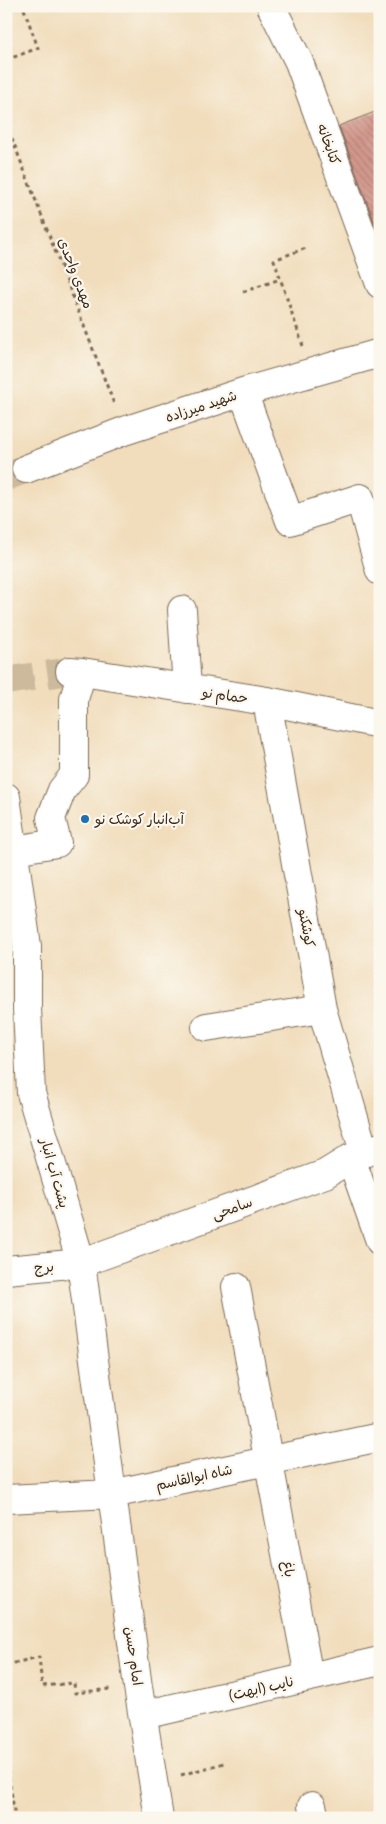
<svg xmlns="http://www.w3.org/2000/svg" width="386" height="1824" font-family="Delius,'Playpen Sans Arabic',sans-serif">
	<defs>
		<pattern id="building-back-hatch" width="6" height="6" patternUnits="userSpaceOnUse" patternTransform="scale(1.25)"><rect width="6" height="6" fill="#d4998e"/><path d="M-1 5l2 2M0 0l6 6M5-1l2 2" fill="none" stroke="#ad7d73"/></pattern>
	</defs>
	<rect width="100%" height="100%" fill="#fbf7ec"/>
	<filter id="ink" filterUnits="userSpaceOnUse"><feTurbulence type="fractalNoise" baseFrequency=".02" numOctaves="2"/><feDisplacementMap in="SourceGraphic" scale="10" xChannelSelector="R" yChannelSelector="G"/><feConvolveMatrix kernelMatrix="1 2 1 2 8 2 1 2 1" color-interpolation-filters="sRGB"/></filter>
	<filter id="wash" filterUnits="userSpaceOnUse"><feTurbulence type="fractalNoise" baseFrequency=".0096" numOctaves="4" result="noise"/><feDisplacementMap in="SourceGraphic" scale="20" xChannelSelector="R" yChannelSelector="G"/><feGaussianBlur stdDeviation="1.12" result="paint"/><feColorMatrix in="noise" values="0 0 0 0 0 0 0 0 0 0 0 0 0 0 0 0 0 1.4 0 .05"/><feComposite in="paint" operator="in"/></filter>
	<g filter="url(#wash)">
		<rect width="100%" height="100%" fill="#f1ddbc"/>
		<g id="blocks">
			<path fill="url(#building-back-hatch)" d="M 380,110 L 380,238 L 339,126 Z"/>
		</g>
	</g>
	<g filter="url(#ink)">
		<use href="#blocks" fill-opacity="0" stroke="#7b6955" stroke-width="1"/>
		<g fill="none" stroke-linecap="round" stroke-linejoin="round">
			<path stroke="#cdb99c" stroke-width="28" stroke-dasharray="28 14" stroke-linecap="butt" d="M 6,477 L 26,469
				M 6,681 L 70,671"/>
			<g stroke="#7b6955" stroke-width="30">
				<path id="minor" d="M 271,6 L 299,62 L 380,284
					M 243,392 L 290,521 L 360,498 L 380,571
					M 26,469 L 124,431 L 243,392 L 380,353
					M 182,610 L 187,689
					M 70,671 L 82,672 L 267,701 L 380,724
					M 267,701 L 322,1009 L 364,1152
					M 6,797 L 27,946 L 27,1008 L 31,1093 L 81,1263 L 138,1687 L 159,1818
					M 14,850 L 57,843 L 51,818 L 62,790 L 74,775 L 74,699 L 82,672
					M 206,1027 L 322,1009
					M 351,1158 L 380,1241
					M 6,1270 L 81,1263 L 325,1174 L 351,1158 L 380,1147
					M 236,1287 L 309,1677
					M 6,1499 L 112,1494 L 380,1437
					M 143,1715 L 380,1661
					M 312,1806 L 315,1818"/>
			</g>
			<path stroke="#7b6955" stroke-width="3" stroke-dasharray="4 4" stroke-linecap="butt" d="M 6,60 L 38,48 L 23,6
				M 6,123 L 114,404
				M 243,292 L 280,279
				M 303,346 L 274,260 L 306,248
				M 6,1665 L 39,1657 L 42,1686 L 74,1683 L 75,1693 L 110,1689
				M 8,1769 L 15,1818
				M 181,1775 L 224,1763"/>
			<use href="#minor" stroke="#fff" stroke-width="28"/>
		</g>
	</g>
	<circle fill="#1f6fb2" stroke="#fbf7ec" stroke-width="2" cx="85" cy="819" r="5"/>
	<g text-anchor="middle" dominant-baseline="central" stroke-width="4.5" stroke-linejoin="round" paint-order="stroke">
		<g font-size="14" fill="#3b2a1e" stroke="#fbf7ec">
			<text transform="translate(329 144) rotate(70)">کتابخانه</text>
			<text transform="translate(76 273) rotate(69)">مهدی واحدی</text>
			<text transform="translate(201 406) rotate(-18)">شهید میرزاده</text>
			<text transform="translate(225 695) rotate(8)">حمام نو</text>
			<text transform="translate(307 928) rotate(80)">کوشکنو</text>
			<text transform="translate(55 1173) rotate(74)">پشت آب انبار</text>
			<text transform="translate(232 1208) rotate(-20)">سامحی</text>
			<text transform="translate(44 1267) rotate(-5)">برج</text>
			<text transform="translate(194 1477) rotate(-12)">شاه ابوالقاسم</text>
			<text transform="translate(289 1569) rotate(80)">باغ</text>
			<text transform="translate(134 1656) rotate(82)">امام حسن</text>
			<text transform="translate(261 1688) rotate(-13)">نایب (ابهت)</text>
		</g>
		<g font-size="14" fill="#3b2a1e" stroke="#fbf7ec" text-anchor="start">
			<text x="95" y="819">آب‌انبار کوشک نو</text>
		</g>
	</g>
	<rect width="386" height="1824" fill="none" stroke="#fbf7ec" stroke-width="25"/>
</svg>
